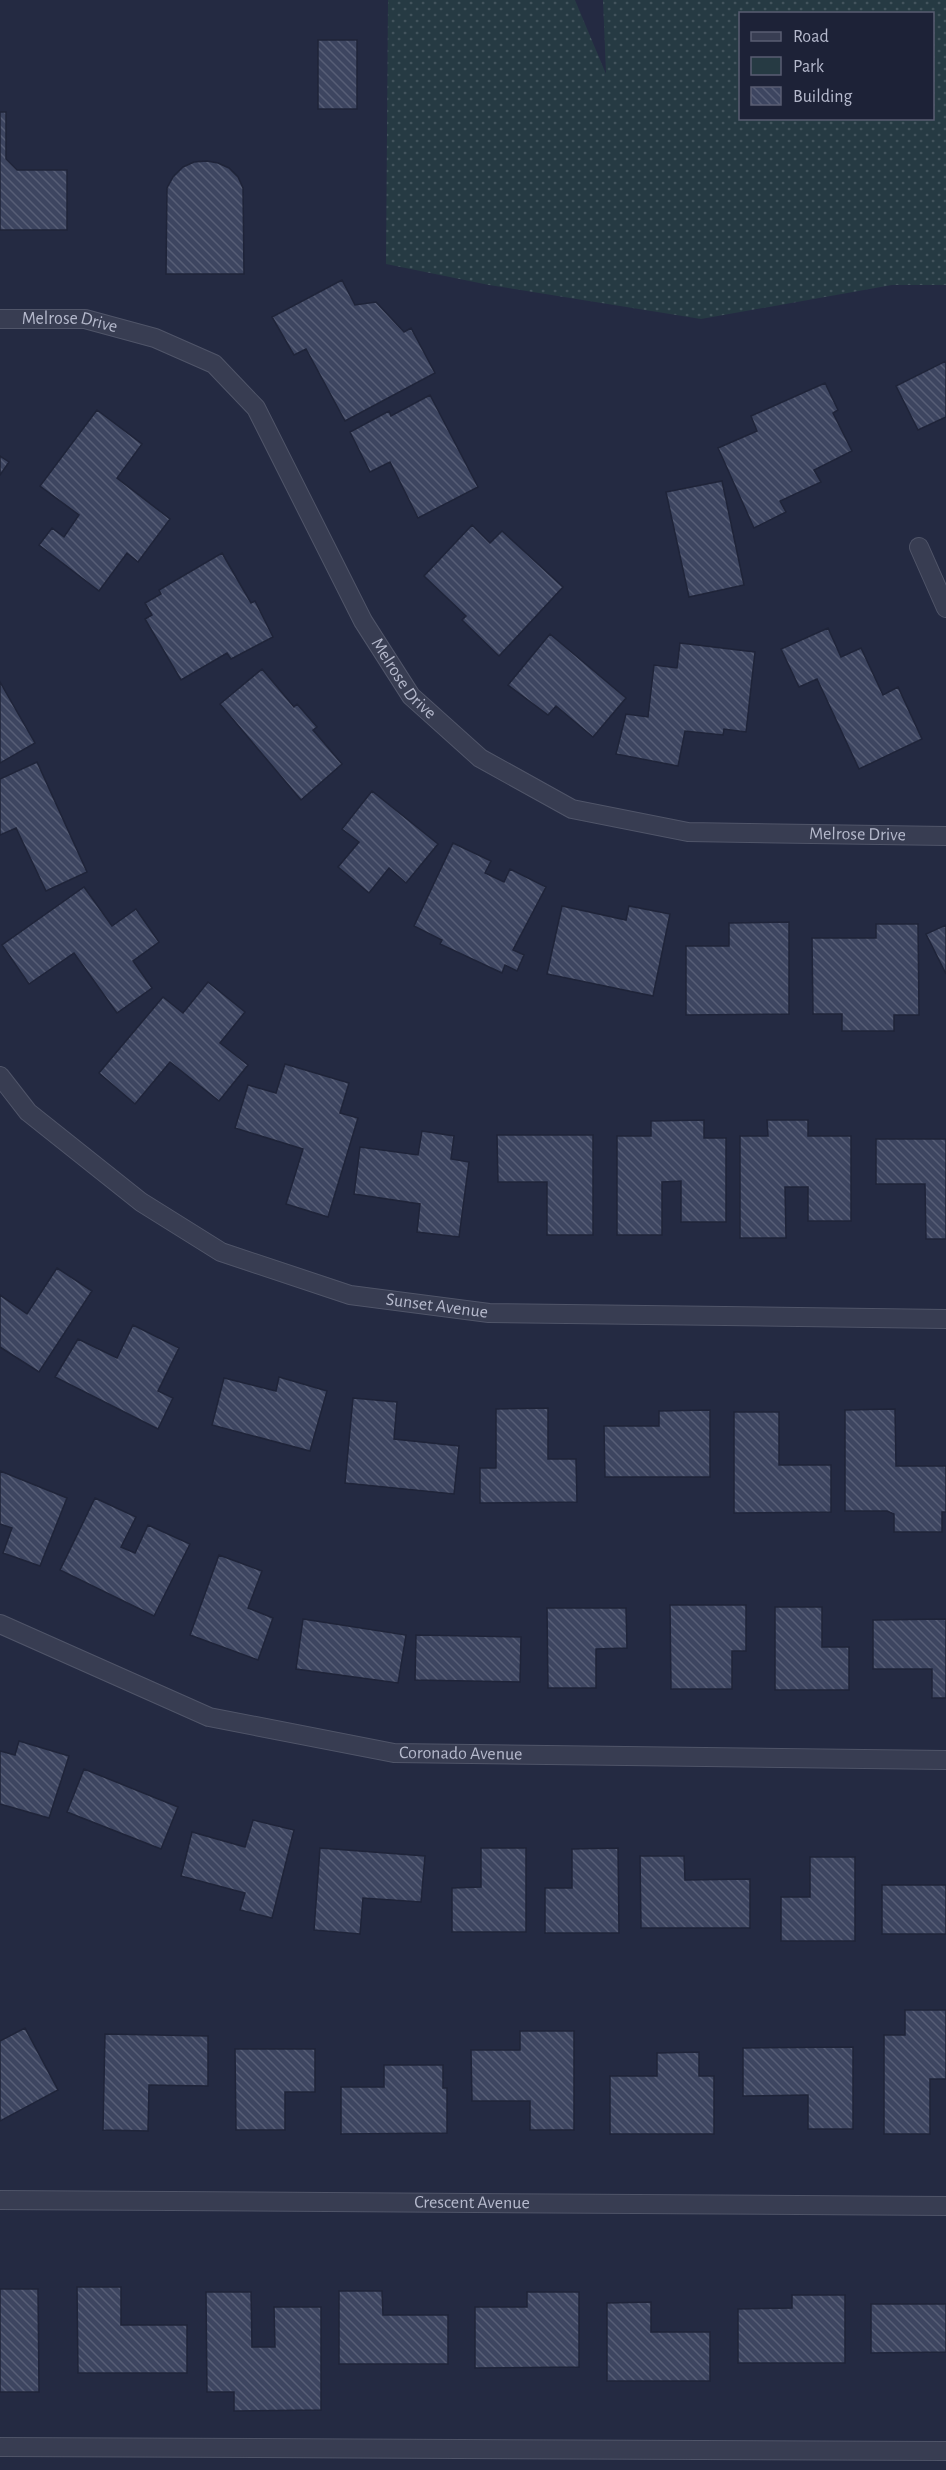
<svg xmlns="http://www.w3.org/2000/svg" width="946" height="2470" font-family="'Alegreya Sans',sans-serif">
	<defs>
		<pattern id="green-dots" width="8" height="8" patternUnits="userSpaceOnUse" patternTransform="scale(1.5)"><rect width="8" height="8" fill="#263a43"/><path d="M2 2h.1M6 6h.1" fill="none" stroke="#43545d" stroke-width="1.8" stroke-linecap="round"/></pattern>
		<pattern id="building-back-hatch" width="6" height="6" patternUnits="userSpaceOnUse" patternTransform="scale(1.5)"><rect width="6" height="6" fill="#3d4560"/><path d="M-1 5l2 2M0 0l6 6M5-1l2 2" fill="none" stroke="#575e76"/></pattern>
	</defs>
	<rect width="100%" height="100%" fill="#242a42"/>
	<path fill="url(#green-dots)" fill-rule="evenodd" d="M 388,0 L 575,0 L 606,74 L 603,0 L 946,0 L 946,285 L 892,285 L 701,319 L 489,285 L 386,264 ZM 740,14 L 932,14 L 932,118 L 740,118 Z"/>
	<path fill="url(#building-back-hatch)" stroke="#1f2439" stroke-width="1.5" d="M 318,40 L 357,40 L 357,109 L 318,109 Z
		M 0,112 L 6,112 L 6,159 L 17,170 L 67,170 L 67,230 L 0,230 Z
		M 207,161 L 218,163 L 229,168 L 238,177 L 243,188 L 244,274 L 166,274 L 167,188 L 173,177 L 183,167 L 194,162 Z
		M 342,280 L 355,305 L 376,302 L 404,332 L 411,328 L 435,373 L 345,421 L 306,349 L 294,355 L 272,317 Z
		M 946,361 L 946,417 L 918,430 L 896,386 Z
		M 825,383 L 838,410 L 833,413 L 852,451 L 814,470 L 821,482 L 780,501 L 786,512 L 754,528 L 718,448 L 757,431 L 751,416 Z
		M 430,395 L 478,487 L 418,518 L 390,462 L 370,472 L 350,432 L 389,411 L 391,416 Z
		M 97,410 L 142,444 L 117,478 L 170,519 L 138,562 L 127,553 L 99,591 L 39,545 L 52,528 L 64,537 L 79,515 L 40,486 Z
		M 0,456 L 9,462 L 0,475 Z
		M 722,481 L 744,585 L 689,597 L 666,492 Z
		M 472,525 L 490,543 L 502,531 L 563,587 L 499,656 L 462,620 L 466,616 L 424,576 Z
		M 222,553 L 251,603 L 255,601 L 273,637 L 231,659 L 227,653 L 181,680 L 145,619 L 152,615 L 145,603 L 161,594 L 159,590 Z
		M 828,628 L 841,657 L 861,648 L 883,695 L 898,687 L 922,739 L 859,769 L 817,679 L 799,687 L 781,649 Z
		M 550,634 L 626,698 L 593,737 L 556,706 L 548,715 L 508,685 Z
		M 680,643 L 755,652 L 746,732 L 724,729 L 723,735 L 685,731 L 678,766 L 616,754 L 626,714 L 648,717 L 654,665 L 677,668 Z
		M 262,669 L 294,707 L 297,704 L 317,727 L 313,730 L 342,764 L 301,800 L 220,704 Z
		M 0,682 L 35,743 L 0,763 Z
		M 37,762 L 87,872 L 46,891 L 16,828 L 0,835 L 0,779 Z
		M 372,791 L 438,844 L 406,883 L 389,868 L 369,893 L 338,867 L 359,842 L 342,829 Z
		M 453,843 L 491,861 L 485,873 L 504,882 L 510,869 L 546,887 L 513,950 L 524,955 L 517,971 L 505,965 L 502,973 L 440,944 L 442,940 L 414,926 Z
		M 84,887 L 112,926 L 136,909 L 159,942 L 133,961 L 152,988 L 117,1013 L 74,953 L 29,984 L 2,945 Z
		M 562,906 L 626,920 L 629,906 L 670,914 L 653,996 L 547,974 Z
		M 789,922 L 789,1014 L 686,1015 L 686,946 L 729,946 L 729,923 Z
		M 876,924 L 918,924 L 919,1015 L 894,1015 L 894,1031 L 842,1031 L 842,1014 L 813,1014 L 812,938 L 876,938 Z
		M 946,925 L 946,974 L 926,934 Z
		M 208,982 L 245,1012 L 220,1043 L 248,1065 L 219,1101 L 170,1062 L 135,1104 L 99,1073 L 163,997 L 183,1013 Z
		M 285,1064 L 349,1083 L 340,1113 L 358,1118 L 328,1217 L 286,1204 L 303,1149 L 235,1128 L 248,1085 L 276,1093 Z
		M 704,1120 L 704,1138 L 726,1138 L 726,1222 L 681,1222 L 681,1181 L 662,1182 L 662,1235 L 617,1235 L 617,1136 L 651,1136 L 651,1121 Z
		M 767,1120 L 808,1120 L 808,1136 L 851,1136 L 851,1221 L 808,1221 L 808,1187 L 785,1187 L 786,1238 L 740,1238 L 740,1136 L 768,1136 Z
		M 422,1131 L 454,1136 L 451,1159 L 469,1162 L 459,1237 L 417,1232 L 420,1204 L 354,1194 L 360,1147 L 418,1155 Z
		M 497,1135 L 593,1135 L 593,1235 L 547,1235 L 547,1182 L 498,1182 Z
		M 876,1139 L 946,1139 L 946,1239 L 926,1239 L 925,1184 L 876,1184 Z
		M 57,1268 L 92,1291 L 39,1372 L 0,1347 L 0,1295 L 27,1314 Z
		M 133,1325 L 179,1348 L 158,1391 L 173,1398 L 158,1429 L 55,1377 L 78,1339 L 117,1358 Z
		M 279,1377 L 327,1391 L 310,1451 L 212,1425 L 224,1378 L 276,1391 Z
		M 353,1398 L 397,1402 L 394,1439 L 459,1446 L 454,1494 L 345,1483 Z
		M 548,1408 L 548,1459 L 576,1459 L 577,1502 L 480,1503 L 480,1468 L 496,1468 L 496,1409 Z
		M 895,1409 L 896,1466 L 946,1466 L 946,1512 L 942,1512 L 942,1532 L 894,1532 L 894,1514 L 887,1511 L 845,1511 L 845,1410 Z
		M 710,1410 L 710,1477 L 605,1477 L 604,1426 L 659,1426 L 659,1411 Z
		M 734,1412 L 779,1412 L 779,1465 L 831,1465 L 831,1512 L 734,1513 Z
		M 0,1471 L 67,1498 L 40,1566 L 3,1553 L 12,1528 L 0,1524 Z
		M 95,1498 L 136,1517 L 121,1547 L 135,1553 L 148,1525 L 190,1544 L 154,1616 L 60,1570 Z
		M 219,1555 L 262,1571 L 248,1608 L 273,1618 L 258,1660 L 190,1635 Z
		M 670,1605 L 746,1605 L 746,1651 L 732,1651 L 732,1689 L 671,1689 Z
		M 775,1607 L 822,1607 L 822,1647 L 849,1647 L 849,1690 L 775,1690 Z
		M 547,1608 L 626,1608 L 627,1648 L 596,1649 L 596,1688 L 548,1688 Z
		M 303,1619 L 406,1635 L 398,1683 L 296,1669 Z
		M 946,1619 L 946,1698 L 932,1698 L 932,1669 L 873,1669 L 873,1620 Z
		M 416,1635 L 521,1637 L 520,1682 L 415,1680 Z
		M 19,1741 L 69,1756 L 49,1818 L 0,1804 L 0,1751 L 15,1755 Z
		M 84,1769 L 178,1807 L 161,1849 L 67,1812 Z
		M 253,1820 L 294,1830 L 272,1918 L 240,1910 L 245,1893 L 181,1876 L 192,1832 L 245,1847 Z
		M 320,1848 L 425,1856 L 421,1902 L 363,1898 L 360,1934 L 314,1930 Z
		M 481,1848 L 526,1848 L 526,1932 L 452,1932 L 452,1888 L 481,1887 Z
		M 618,1848 L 619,1933 L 545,1933 L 545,1888 L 572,1888 L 572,1849 Z
		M 640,1856 L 684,1856 L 685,1880 L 750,1879 L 750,1928 L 641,1928 Z
		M 810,1857 L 855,1857 L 855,1941 L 781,1941 L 781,1897 L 810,1897 Z
		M 882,1885 L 946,1885 L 946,1934 L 882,1934 Z
		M 905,2010 L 946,2010 L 946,2079 L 930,2079 L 930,2134 L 884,2134 L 884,2035 L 905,2035 Z
		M 25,2028 L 58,2090 L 0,2121 L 0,2041 Z
		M 520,2031 L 574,2031 L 574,2130 L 530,2130 L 530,2101 L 472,2101 L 471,2050 L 520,2050 Z
		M 105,2034 L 208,2036 L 208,2086 L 149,2085 L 148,2131 L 103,2130 Z
		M 853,2047 L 853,2129 L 808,2129 L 808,2095 L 743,2096 L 743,2048 Z
		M 235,2049 L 315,2049 L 315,2092 L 285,2092 L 285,2130 L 236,2130 Z
		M 699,2052 L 699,2076 L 714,2076 L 714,2134 L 610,2134 L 610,2076 L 657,2076 L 657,2053 Z
		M 384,2065 L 443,2065 L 443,2088 L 447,2088 L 447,2133 L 341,2134 L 341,2087 L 384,2087 Z
		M 77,2287 L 121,2287 L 121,2325 L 187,2325 L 187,2373 L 78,2373 Z
		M 0,2289 L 38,2289 L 39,2392 L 0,2392 Z
		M 339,2291 L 382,2291 L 383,2315 L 448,2315 L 448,2364 L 339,2364 Z
		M 206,2292 L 251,2292 L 252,2347 L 275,2347 L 274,2307 L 321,2307 L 321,2410 L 234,2411 L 234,2392 L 207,2392 Z
		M 527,2292 L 579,2292 L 579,2367 L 475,2368 L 475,2307 L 527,2307 Z
		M 792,2295 L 845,2295 L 845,2363 L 738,2363 L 738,2309 L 792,2308 Z
		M 651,2302 L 651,2332 L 710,2332 L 710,2381 L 607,2381 L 607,2303 Z
		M 871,2304 L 946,2304 L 946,2352 L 871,2353 Z"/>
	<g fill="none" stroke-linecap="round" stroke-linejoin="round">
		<g stroke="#505569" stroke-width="20">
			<g id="minor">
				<path id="s1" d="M 0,319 L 85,319 L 155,338 L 214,364 L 256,408 L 363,621 L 411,696 L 480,758 L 572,809 L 688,832 L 946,836"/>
				<path d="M 919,547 L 946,608"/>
				<path id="s2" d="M 0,1076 L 28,1112 L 141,1202 L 221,1252 L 350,1295 L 489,1313 L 946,1319"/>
				<path id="s3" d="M 0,1624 L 209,1717 L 394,1753 L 946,1760"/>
				<path id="s4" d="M 0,2200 L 946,2206"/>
				<path d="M 0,2447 L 946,2451"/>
			</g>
		</g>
		<use href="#minor" stroke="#383d52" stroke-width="18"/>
	</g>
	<g text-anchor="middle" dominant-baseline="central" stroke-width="4.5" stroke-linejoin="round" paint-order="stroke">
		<g font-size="18" fill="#b5b9cc" stroke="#1d2237">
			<text stroke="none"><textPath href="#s1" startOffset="70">Melrose Drive</textPath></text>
			<text stroke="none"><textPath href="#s1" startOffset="592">Melrose Drive</textPath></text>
			<text stroke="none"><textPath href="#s1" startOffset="1096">Melrose Drive</textPath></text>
			<text stroke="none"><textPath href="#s2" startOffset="508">Sunset Avenue</textPath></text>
			<text stroke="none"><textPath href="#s3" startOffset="484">Coronado Avenue</textPath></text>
			<text stroke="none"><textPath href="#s4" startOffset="472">Crescent Avenue</textPath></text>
		</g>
	</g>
	<rect x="739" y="12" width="195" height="108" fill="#1d2237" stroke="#5a5e73" stroke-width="1.5"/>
	<rect x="751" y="32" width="30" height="9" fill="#383d52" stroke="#5a5e73" stroke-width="1.5"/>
	<text x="793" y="42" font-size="18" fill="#b5b9cc">Road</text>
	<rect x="751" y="57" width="30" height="18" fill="#263a43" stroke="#5a5e73" stroke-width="1.5"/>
	<text x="793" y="72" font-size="18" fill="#b5b9cc">Park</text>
	<rect x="751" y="87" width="30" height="18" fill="url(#building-back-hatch)" stroke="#5a5e73" stroke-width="1.5"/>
	<text x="793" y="102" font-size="18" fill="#b5b9cc">Building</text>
</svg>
